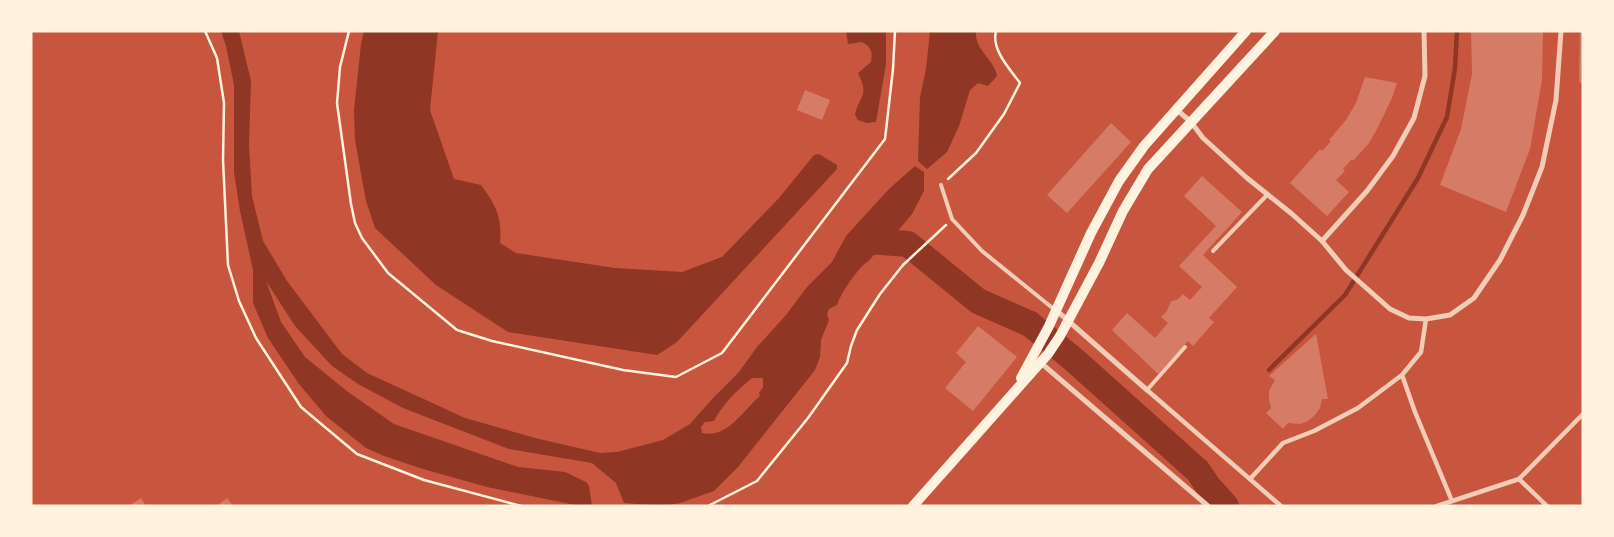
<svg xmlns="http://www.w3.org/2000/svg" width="1614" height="537" font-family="'Work Sans',sans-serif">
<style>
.water{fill:#8f3625;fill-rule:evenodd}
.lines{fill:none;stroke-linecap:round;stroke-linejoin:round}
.stream{stroke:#8f3625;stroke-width:4.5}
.river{stroke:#8f3625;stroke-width:26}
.building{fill:#d67c66}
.path{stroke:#fff3e0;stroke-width:2.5}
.service{stroke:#f1ccb7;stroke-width:4}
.pedestrian{stroke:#f1ccb7;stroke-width:4.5}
.minor{stroke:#f1ccb7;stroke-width:5}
.secondary{stroke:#fff3e0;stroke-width:10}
</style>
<rect width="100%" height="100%" fill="#c8553d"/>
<!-- water -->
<g class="water">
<path d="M221 31H239L251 81 249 144 252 196 263 241 287 281 342 354 367 373 465 418 535 438 600 453 617 452 663 440 690 424 714 397 739 372 757 347 786 315 807 287 832 262 846 236 889 189 915 166 924 172V191L912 214 881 251C865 258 843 288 837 305L829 309 827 314 829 320 821 340 820 357 815 370 738 467 714 491 680 503 664 506 624 503 616 483 592 463 509 449 403 408 358 384 332 366 295 326 266 281 281 322 305 357 348 392 394 424 518 467 565 472 586 482 589 486 592 506H580L487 487 423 469 384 456 366 448 326 416 299 384 268 338 253 303V270L240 211 234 172V85L226 46ZM752 378H763V387L759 393 760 396C744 409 728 439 702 433L701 427 705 422 714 421C723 404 736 391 752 378Z"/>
<path d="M364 31H438L430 110 454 179 481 185C497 207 502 217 500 243L516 253 615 268 682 272 722 257 779 198 814 155 819 154 837 165V169L677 342 657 355 508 332 436 285 375 228 366 201 355 140 354 110 361 44Z"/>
<path d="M846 31H886V64L876 122 867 123 858 120 855 115C859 95 870 97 858 73L871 62C873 53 871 46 862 42L848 44Z"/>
<path d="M930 31H976C974 50 995 60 997 76L988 86 978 83 970 90 959 126 947 152 927 169 918 161 920 97 926 69Z"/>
</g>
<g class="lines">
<!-- stream -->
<polyline class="stream" points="1269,370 1345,295 1418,178 1447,117 1455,68 1457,31"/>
<!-- river -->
<polyline class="river" points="859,252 869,241 908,244 978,301 1030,324 1073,359 1198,471 1208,486 1226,506"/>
</g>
<!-- building -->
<g class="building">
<polygon points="1471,31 1543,31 1542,80 1530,149 1506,212 1440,185 1461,129 1472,74"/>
<polygon points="1580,31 1583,31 1583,83 1579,82"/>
<polygon points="1365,77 1397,83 1392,98 1377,129 1369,143 1353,161 1352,159 1343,169 1345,171 1336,180 1349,192 1327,216 1290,183 1320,149 1322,151 1331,141 1329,140 1346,120 1356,103"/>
<polygon points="805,90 830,100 822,120 797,110"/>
<polygon points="1111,123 1131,142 1067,213 1047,195"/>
<polygon points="1202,176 1242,212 1203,255 1237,287 1209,318 1214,322 1193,346 1188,341 1158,374 1112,330 1127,313 1155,338 1168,323 1161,317 1167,311 1170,303 1172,301 1177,300 1183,294 1190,300 1202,287 1179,266 1216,226 1184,196"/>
<polygon points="978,326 1017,357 973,411 945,388 966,362 956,353"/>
<polygon points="1316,334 1328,399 1322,399 1320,408 1315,415 1308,421 1300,424 1288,423 1283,429 1266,413 1271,408 1269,400 1269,391 1275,380 1269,376"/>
<polygon points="141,498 146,506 129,506"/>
<polygon points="227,498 233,506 217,506"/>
</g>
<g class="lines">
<!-- path -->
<g class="path">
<polyline points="205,31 217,58 224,103 223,160 228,265 239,301 256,338 301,407 357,454 424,480 521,506"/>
<polyline points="349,31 340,67 337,103 351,204 355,223 362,238 388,273 457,330 492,341 623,370 676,377 722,353 885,139 893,69 895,31"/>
<path d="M948 179 976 153 1004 114 1020 83C1010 69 991 50 996 31"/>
<polyline points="708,506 757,481 808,418 847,363 851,346 857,330 880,294 903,265 946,225"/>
</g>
<!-- service -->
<g class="service">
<polyline points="941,185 952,219 982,251 1055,310"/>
<polyline points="1213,251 1267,195"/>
<polyline points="1147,390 1185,347"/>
</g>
<!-- pedestrian -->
<g class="pedestrian">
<polyline points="1402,375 1415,412 1452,501"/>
<polyline points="1147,390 1281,506"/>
<polyline points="1250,479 1283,443 1314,431 1358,408 1402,375 1421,352 1426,319"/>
<polyline points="1519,479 1547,506"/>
<polyline points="1437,506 1519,479 1583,414"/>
</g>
<!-- minor -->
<g class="minor">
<polyline points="1177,110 1191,122 1203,138 1247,178 1292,214 1322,241 1346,270 1390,309 1409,318 1426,319 1450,315 1474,298 1500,260 1523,215 1542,167 1556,100 1561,31"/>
<polyline points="1322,241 1367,191 1393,156 1414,118 1425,76 1424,31"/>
<polyline points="1057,311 1147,390"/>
<polyline points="1041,363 1208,506"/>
</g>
<!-- secondary -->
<g class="secondary">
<polyline points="1021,378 1049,326 1091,233 1119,181 1144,146 1246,31"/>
<polyline points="913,506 1048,354 1060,336 1099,263 1123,211 1148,169 1275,31"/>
</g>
</g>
<!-- border -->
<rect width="1614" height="537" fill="none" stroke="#fff3e0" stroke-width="65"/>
</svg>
